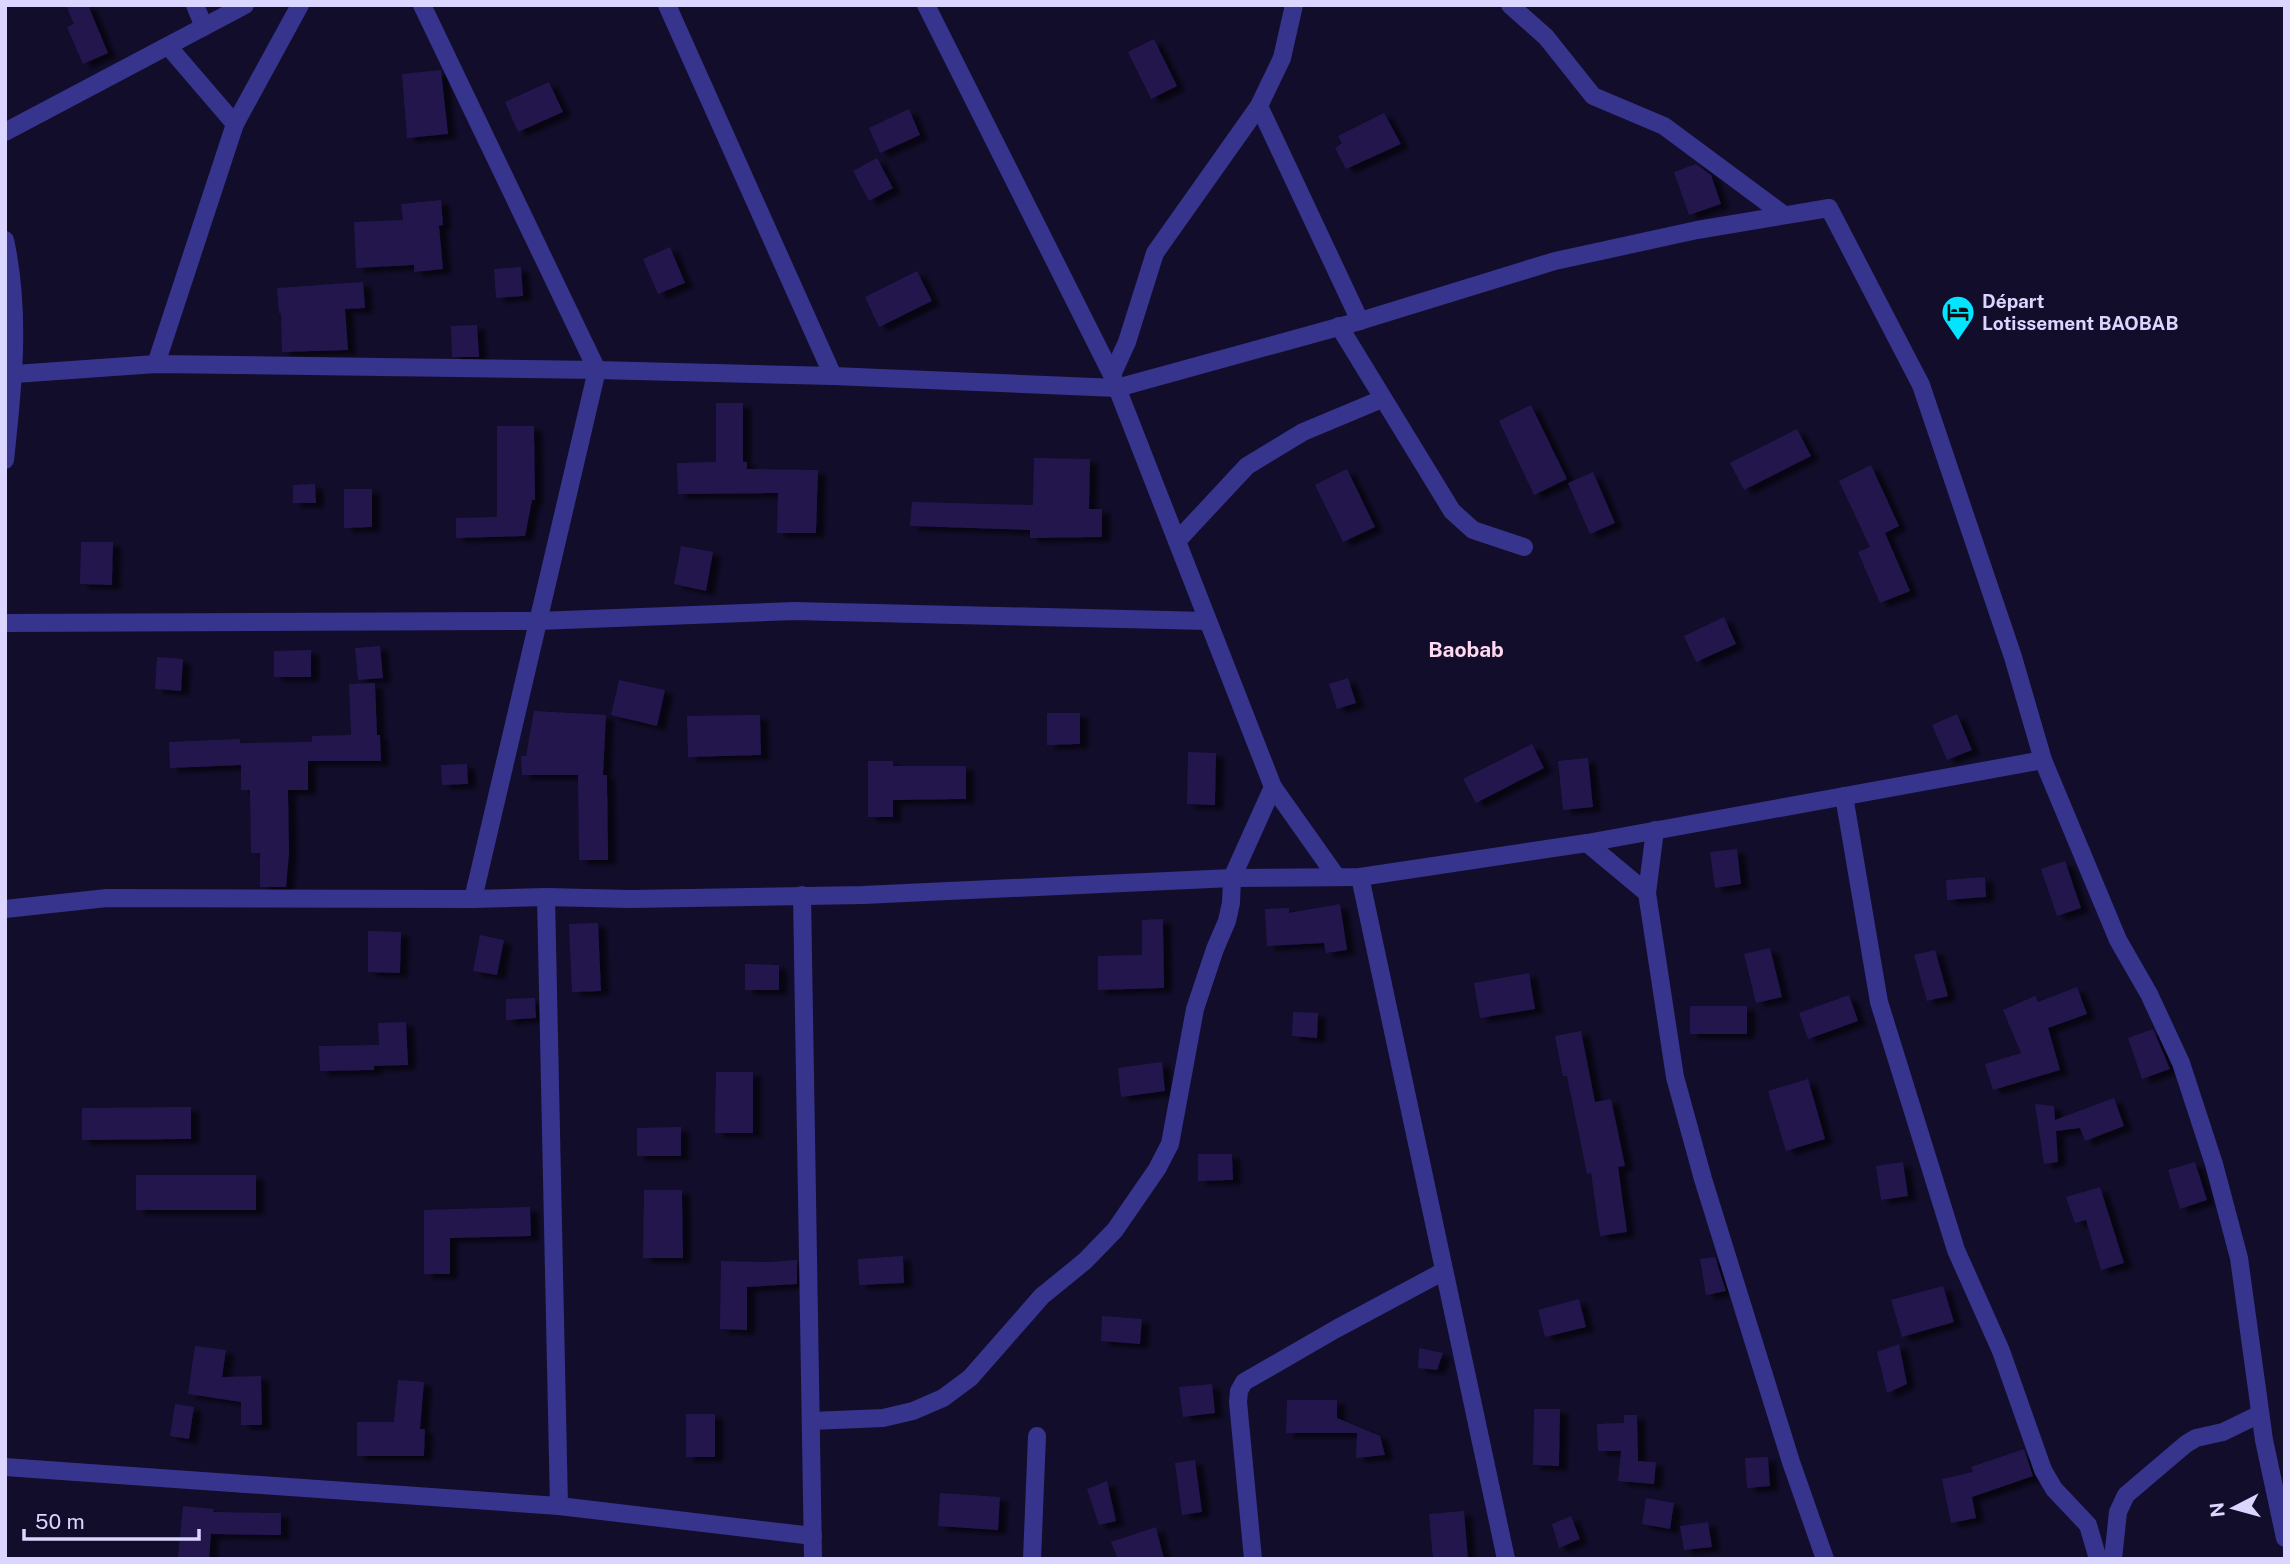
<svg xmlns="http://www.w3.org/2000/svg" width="2290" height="1564" font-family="'Public Sans',sans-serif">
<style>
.building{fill:#22174d;filter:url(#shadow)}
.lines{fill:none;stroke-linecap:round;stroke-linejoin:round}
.minor{stroke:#37348d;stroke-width:18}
.tertiary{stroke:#37348d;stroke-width:18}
.labels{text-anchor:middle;stroke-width:7;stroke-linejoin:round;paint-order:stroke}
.poi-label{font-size:19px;font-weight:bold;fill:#dbd6ff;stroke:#120d2a;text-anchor:start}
.neighbourhood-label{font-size:21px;font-weight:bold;fill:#ffd8f1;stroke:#120d2a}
</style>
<defs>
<filter id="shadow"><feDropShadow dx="8" dy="4.5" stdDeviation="2" flood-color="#0009"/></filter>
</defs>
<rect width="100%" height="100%" fill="#120d2a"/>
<!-- building -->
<g class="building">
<polygon points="66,5 88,5 108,53 83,64 67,27 74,24"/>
<polygon points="1154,39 1177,86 1151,99 1128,52"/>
<polygon points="441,70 448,134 407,138 402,74"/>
<polygon points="549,82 563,112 518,132 505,102"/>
<polygon points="909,109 920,135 880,153 869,128"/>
<polygon points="1384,113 1401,144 1346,169 1335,148 1342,143 1338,136"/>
<polygon points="877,158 893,188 869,201 853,171"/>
<polygon points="1696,164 1711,175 1721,204 1689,215 1674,172"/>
<polygon points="441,200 443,225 439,226 443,269 414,272 414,265 356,268 354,222 403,220 401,204"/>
<polygon points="670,247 685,283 658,294 643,259"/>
<polygon points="521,267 523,296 496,298 494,269"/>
<polygon points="917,271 932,301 879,327 865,297"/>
<polygon points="363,282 365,308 345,309 348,350 282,352 281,313 279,313 277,288"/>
<polygon points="477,325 479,357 452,357 451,326"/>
<polygon points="716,403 743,403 743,462 747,462 747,469 818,470 816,533 777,533 778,493 678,494 677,463 716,462"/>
<polygon points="1531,405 1567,479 1534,495 1499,421"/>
<polygon points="497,426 534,426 535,500 532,500 525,536 456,538 456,518 497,517"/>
<polygon points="1797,429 1811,456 1744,490 1730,463"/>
<polygon points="1034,458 1090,459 1089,509 1102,509 1102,537 1030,538 1030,530 910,526 912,502 1033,505"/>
<polygon points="1871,465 1899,526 1885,533 1910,591 1880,603 1858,552 1870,547 1839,481"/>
<polygon points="1347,469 1375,527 1343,542 1315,485"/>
<polygon points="1593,472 1615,523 1590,534 1568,483"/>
<polygon points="315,484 316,503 293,503 293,485"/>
<polygon points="344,489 372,489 372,527 344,528"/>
<polygon points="81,542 113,542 112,585 80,584"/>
<polygon points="681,546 713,552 706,591 674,584"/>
<polygon points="1724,617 1736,644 1696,662 1684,636"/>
<polygon points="380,646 383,678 358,680 355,648"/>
<polygon points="311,650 311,677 274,677 274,651"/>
<polygon points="157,657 183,659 181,691 155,689"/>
<polygon points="1348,678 1356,703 1337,709 1329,684"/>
<polygon points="619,680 665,690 657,726 611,715"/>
<polygon points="375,683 377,735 380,735 381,761 308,761 308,790 288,790 289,853 286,887 260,887 260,853 251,853 250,790 241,790 241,765 170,768 169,742 240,739 240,743 312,742 312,736 351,735 349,684"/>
<polygon points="534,711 606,715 603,775 607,775 608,860 579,860 578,775 522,775 521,756 526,756"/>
<polygon points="1047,713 1080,713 1080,744 1047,745"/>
<polygon points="1957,714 1972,750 1947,760 1932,725"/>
<polygon points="760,715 761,755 688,757 687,716"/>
<polygon points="1532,744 1544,768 1476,803 1463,779"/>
<polygon points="1188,752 1216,753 1215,805 1187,804"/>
<polygon points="1588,758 1593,807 1563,810 1558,761"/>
<polygon points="868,761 893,761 893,766 966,766 966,799 893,800 893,817 868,817"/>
<polygon points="467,764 468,784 442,785 441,765"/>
<polygon points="1737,849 1741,884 1715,888 1710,852"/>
<polygon points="2065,861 2081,908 2057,916 2041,869"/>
<polygon points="1985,877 1986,897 1947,900 1946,880"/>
<polygon points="1340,904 1347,950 1326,953 1324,943 1267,946 1265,909 1289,908 1289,913"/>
<polygon points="1163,919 1164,988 1098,990 1098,956 1142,955 1142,920"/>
<polygon points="598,923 601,991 572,992 569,924"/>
<polygon points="368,931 401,932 400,973 368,972"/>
<polygon points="480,935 504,940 497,975 473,971"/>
<polygon points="1770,948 1782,997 1756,1003 1744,954"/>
<polygon points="1935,950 1948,996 1927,1001 1914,955"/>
<polygon points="745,964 779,965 779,990 745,990"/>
<polygon points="1529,973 1535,1009 1480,1018 1474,983"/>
<polygon points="2077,987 2087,1014 2048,1028 2060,1070 1993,1090 1985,1064 2021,1053 2003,1010 2035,996 2038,1002"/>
<polygon points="1849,995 1858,1021 1808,1039 1799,1013"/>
<polygon points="535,998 536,1018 506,1020 506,999"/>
<rect x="1690" y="1006" width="57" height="28"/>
<polygon points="1293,1012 1318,1013 1317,1038 1292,1036"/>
<polygon points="406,1022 408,1065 374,1066 374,1070 320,1071 319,1046 379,1045 378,1023"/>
<polygon points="2153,1029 2170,1069 2142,1079 2128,1038"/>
<polygon points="1581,1031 1595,1102 1611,1099 1625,1166 1618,1167 1627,1232 1600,1236 1591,1173 1587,1174 1567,1076 1563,1076 1555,1036"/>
<polygon points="1162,1062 1165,1091 1121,1097 1118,1068"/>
<polygon points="716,1072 753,1072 753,1133 715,1133"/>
<polygon points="1808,1079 1825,1139 1786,1151 1768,1091"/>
<polygon points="2114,1098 2124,1126 2085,1141 2080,1128 2056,1131 2058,1162 2044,1164 2035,1104 2054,1106 2055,1120"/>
<polygon points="191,1107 191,1139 82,1140 82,1108"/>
<polygon points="681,1127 681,1156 637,1156 637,1128"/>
<polygon points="1198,1154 1232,1154 1233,1180 1198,1181"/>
<polygon points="1903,1162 1908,1196 1881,1200 1876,1166"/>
<polygon points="2195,1162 2207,1200 2180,1209 2168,1170"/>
<rect x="136" y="1175" width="120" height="35"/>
<polygon points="2100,1187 2124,1263 2101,1270 2086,1220 2075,1223 2066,1197"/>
<polygon points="644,1190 682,1190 683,1258 643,1258"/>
<polygon points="530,1207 531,1236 450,1238 450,1274 424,1274 424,1210"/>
<polygon points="903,1256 904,1283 859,1285 858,1259"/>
<polygon points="1715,1257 1726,1291 1706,1295 1700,1259"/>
<polygon points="797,1260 797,1284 747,1287 747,1330 720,1329 721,1261 770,1262"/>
<polygon points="1943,1286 1954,1322 1902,1337 1891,1300"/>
<polygon points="1579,1299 1586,1327 1545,1337 1538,1310"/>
<polygon points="1102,1316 1142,1319 1140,1344 1101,1341"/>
<polygon points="1899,1344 1907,1384 1887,1393 1877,1352"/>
<polygon points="195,1346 226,1350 222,1377 261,1376 262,1425 241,1425 241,1402 188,1394"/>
<polygon points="1419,1348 1443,1353 1437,1370 1418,1368"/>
<polygon points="398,1380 424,1382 420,1429 425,1429 424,1456 357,1456 357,1422 394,1422"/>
<polygon points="1212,1384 1215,1413 1183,1417 1179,1387"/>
<polygon points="1287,1400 1337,1400 1337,1418 1380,1436 1385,1455 1356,1458 1357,1433 1286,1433"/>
<polygon points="175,1404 194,1407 189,1439 170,1436"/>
<polygon points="1534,1409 1560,1409 1559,1466 1533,1465"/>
<rect x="686" y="1414" width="29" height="43"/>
<polygon points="1624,1415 1637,1415 1638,1461 1656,1462 1654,1484 1618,1481 1621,1451 1598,1451 1597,1424 1624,1423"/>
<polygon points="2024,1449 2033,1476 1972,1497 1976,1518 1951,1523 1942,1479 1973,1472 1971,1467"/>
<polygon points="1768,1457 1770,1486 1747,1488 1745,1458"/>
<polygon points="1195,1460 1202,1512 1182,1515 1175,1463"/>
<polygon points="1107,1481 1116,1521 1099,1525 1087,1489"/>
<polygon points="940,1493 1000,1497 998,1530 938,1526"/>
<polygon points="1646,1498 1674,1503 1670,1529 1642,1524"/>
<polygon points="183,1506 214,1509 213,1512 281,1513 281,1535 211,1534 209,1559 178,1558"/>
<polygon points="1464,1511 1468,1559 1433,1559 1429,1514"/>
<polygon points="1571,1516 1580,1539 1559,1548 1552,1524"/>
<polygon points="1708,1522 1712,1547 1684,1550 1680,1526"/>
<polygon points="1156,1527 1164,1559 1118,1559 1111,1542"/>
</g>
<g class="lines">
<!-- minor -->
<g class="minor">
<polyline points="195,5 204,27"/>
<polyline points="422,5 597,370 473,899"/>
<polyline points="667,5 833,376"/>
<polyline points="926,5 1112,375 1273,787 1336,876"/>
<polyline points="1510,5 1546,37 1593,96 1664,126 1784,215"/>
<polyline points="168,46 235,124"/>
<polyline points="1259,106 1360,321"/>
<polyline points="5,132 245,5"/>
<polyline points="1339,326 1452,511 1473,530 1524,547"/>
<polyline points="156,364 235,124 300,5"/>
<polyline points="15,374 156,364 597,370 833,376 1117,388 1360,321 1555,261 1697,230 1829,208 1921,385 2013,657 2043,760 2118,940 2149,994 2181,1063 2214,1164 2239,1258 2264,1440 2285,1538"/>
<polyline points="1112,375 1127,342 1155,253 1259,106 1282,58 1294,5"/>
<polyline points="1177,541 1247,466 1303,432 1382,399"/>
<polyline points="5,623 538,621 794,611 1207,621"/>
<polyline points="1844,796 1879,1002 1956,1250 2001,1351 2043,1470 2054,1489 2088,1525 2098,1559"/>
<polyline points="1655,830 1647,893 1675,1077 1703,1179 1791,1462 1825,1559"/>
<polyline points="1587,843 1647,893"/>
<polyline points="1360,877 1506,1559"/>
<polyline points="802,895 813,1559"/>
<polyline points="546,897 559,1506"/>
<polyline points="5,909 107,898 473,899 546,897 630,899 863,895 1232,878 1360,877 1587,843 2043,760"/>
<polyline points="811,1421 883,1418 913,1411 943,1398 970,1378 1042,1296 1085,1261 1115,1230 1157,1169 1170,1144 1195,1009 1215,949 1227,921 1231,903 1232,878 1273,787"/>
<polyline points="5,1467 559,1506 813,1536"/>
<polyline points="1032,1559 1037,1436"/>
<polyline points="1253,1559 1238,1402 1239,1391 1244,1382 1336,1329 1444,1271"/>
<polyline points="2113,1559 2118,1512 2126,1495 2186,1444 2196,1438 2223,1432 2260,1414"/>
</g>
<!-- tertiary -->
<path class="tertiary" d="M5 240C21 313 13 387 5 460"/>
</g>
<!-- icons -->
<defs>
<symbol id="hotel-pin" viewBox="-11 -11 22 30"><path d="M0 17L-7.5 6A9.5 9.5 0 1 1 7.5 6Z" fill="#02e4ff" stroke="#120d2a"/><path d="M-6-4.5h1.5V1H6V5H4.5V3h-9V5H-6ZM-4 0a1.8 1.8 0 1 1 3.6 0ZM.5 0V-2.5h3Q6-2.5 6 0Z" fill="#111"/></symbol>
</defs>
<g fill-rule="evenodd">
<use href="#hotel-pin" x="1939" y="293" width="38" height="52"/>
</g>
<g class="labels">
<!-- poi labels -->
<g class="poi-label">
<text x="1982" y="308">Départ<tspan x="1982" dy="22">Lotissement BAOBAB</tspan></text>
</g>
<!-- neighbourhood labels -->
<g class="neighbourhood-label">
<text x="1466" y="657">Baobab</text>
</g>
</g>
<!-- border -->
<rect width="2290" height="1564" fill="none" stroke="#dbd6ff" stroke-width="14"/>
<!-- north arrow -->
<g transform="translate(2234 1508) rotate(264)" stroke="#120d2a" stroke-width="5" paint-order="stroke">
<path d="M0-5L12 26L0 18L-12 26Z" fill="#dbd6ff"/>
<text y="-10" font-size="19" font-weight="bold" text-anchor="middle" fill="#dbd6ff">N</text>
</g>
<!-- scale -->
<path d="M24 1529v10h175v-10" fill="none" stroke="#dbd6ff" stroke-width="3.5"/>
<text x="35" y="1529" font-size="21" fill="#dbd6ff" stroke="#120d2a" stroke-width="5" paint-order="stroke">50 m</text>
</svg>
